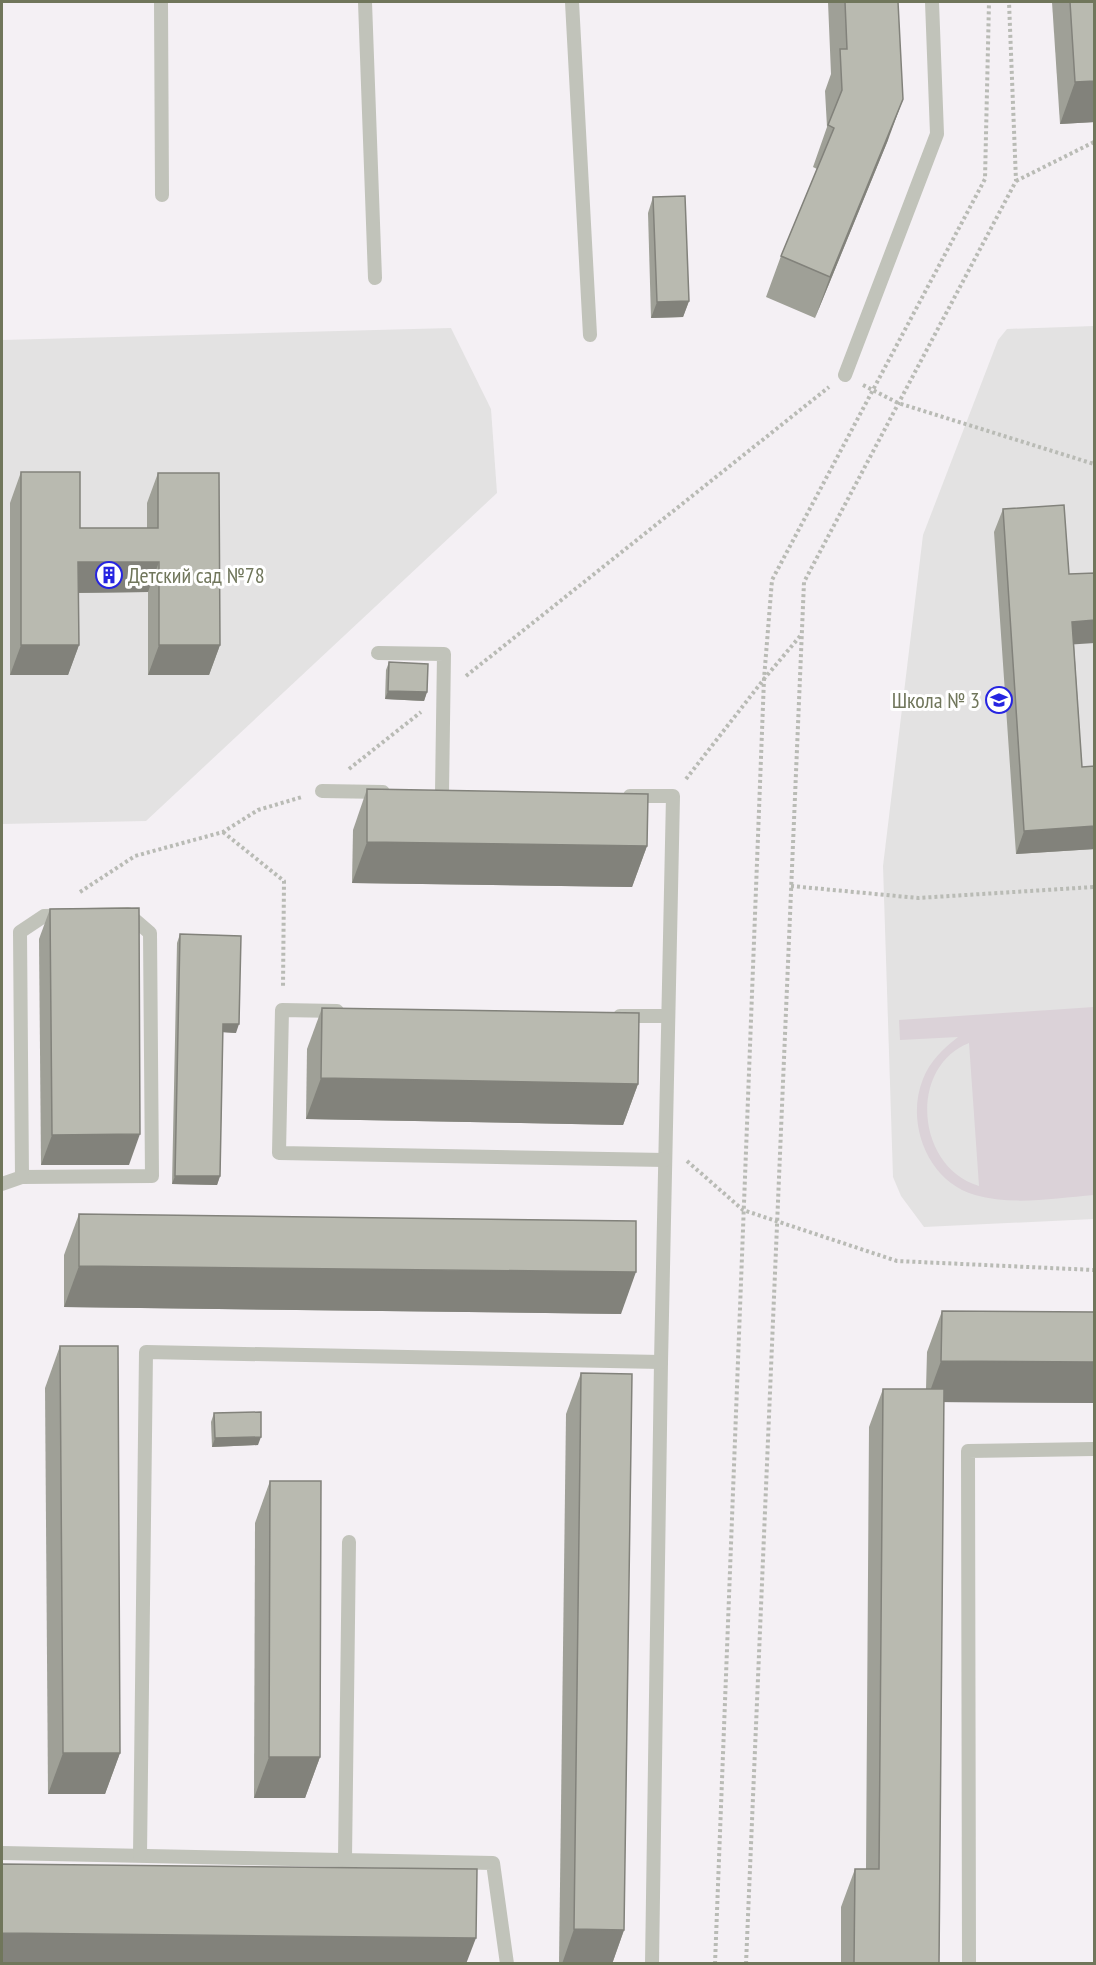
<svg xmlns="http://www.w3.org/2000/svg" width="1096" height="1965" font-family="'PT Sans Narrow',sans-serif">
<style>
.built{fill:#e3e2e2}
.green{fill:#dbd2d8;fill-rule:evenodd}
.lines{fill:none;stroke-linecap:round;stroke-linejoin:round}
.path{stroke:#b9bbb5;stroke-width:4;stroke-dasharray:3 3;stroke-linecap:butt}
.lane{stroke:#c1c3ba;stroke-width:14}
.wall{fill:#9fa097}
.shaded-wall{fill:#82827b}
.building{fill:#b9bab0;stroke:#82827b;stroke-width:1.5}
.labels{text-anchor:middle;stroke-width:6;stroke-linejoin:round;paint-order:stroke}
.poi-label{font-size:22px;fill:#70765b;stroke:#fff;text-anchor:start}
</style>
<rect width="100%" height="100%" fill="#f4f0f4"/>
<!-- built -->
<g class="built">
<polygon points="1094,326 1094,1219 924,1227 901,1196 893,1177 883,866 923,535 998,340 1007,329"/>
<polygon points="451,328 491,409 497,493 146,821 2,824 2,340"/>
</g>
<!-- green -->
<path class="green" d="M1094 1007V1195C1056 1198 1013 1206 975 1195 928 1182 905 1123 923 1079 930 1061 943 1049 958 1037L900 1040 899 1020ZM969 1043 979 1186C917 1168 907 1068 969 1043Z"/>
<g class="lines">
<!-- path -->
<g class="path">
<polyline points="1016,181 1094,142"/>
<polyline points="863,385 898,403 1094,464"/>
<polyline points="466,676 829,387"/>
<polyline points="349,769 421,712"/>
<polyline points="686,779 764,679 801,635"/>
<polyline points="223,832 284,881 283,988"/>
<polyline points="791,886 918,898 1094,887"/>
<polyline points="80,892 135,856 223,832 258,810 302,797"/>
<polyline points="687,1161 743,1210 897,1261 1094,1270"/>
<polyline points="715,1964 764,679 772,580 985,179 989,2"/>
<polyline points="746,1964 804,582 1016,181 1009,2"/>
</g>
<!-- lane -->
<g class="lane">
<polyline points="161,2 162,195"/>
<polyline points="365,2 375,278"/>
<polyline points="572,2 590,335"/>
<polyline points="845,375 937,134 932,2"/>
<polyline points="378,653 444,654 442,792"/>
<polyline points="322,791 383,792"/>
<polyline points="630,796 673,796 661,1362 652,1964"/>
<polygon points="128,914 150,933 152,1176 22,1177 20,932 44,916"/>
<polyline points="337,1011 282,1010 279,1153 665,1160"/>
<polyline points="620,1016 668,1016"/>
<polyline points="2,1184 22,1177"/>
<polyline points="2,1853 493,1863 507,1964"/>
<polyline points="140,1855 146,1352 661,1362"/>
<polyline points="345,1859 349,1542"/>
<polyline points="969,1964 968,1451 1094,1449"/>
</g>
</g>
<!-- wall -->
<g class="wall">
<polygon points="828,2 898,2 888,140 815,318 766,297 781,256 817,169 813,167 827,127 825,91 831,74"/>
<polygon points="1052,2 1095,2 1095,122 1060,124"/>
<polygon points="653,197 689,301 683,317 651,318 648,213"/>
<polygon points="21,472 80,528 147,528 147,503 158,473 220,645 209,675 148,675 148,592 78,593 79,645 68,675 10,675 10,503"/>
<polygon points="1003,509 1074,645 1082,767 1095,766 1095,849 1016,854 994,532"/>
<polygon points="389,662 427,692 424,701 385,699 386,670"/>
<polygon points="367,789 647,846 632,887 352,883 353,830"/>
<polygon points="50,909 129,1165 41,1165 39,939"/>
<polygon points="180,934 236,1033 223,1032 220,1176 217,1185 172,1184 177,943"/>
<polygon points="322,1008 638,1084 623,1125 306,1119 307,1049"/>
<polygon points="79,1214 621,1314 64,1307 64,1255"/>
<polygon points="942,1311 1095,1403 944,1402 939,1964 841,1964 841,1907 855,1869 866,1869 869,1427 883,1389 926,1389 927,1352"/>
<polygon points="60,1346 120,1753 105,1794 48,1794 45,1388"/>
<polygon points="581,1373 624,1930 612,1964 559,1964 566,1414"/>
<polygon points="214,1413 258,1445 212,1447 211,1422"/>
<polygon points="270,1481 320,1757 305,1798 254,1798 255,1523"/>
</g>
<!-- shaded-wall -->
<g class="shaded-wall">
<polygon points="1095,81 1095,122 1060,124 1075,82"/>
<polygon points="903,99 888,140 815,318 830,277"/>
<polygon points="689,301 683,317 651,318 657,302"/>
<polygon points="78,562 159,562 148,592 67,593"/>
<polygon points="1095,620 1095,643 1064,645 1072,622"/>
<polygon points="21,645 79,645 68,675 10,675"/>
<polygon points="159,645 220,645 209,675 148,675"/>
<polygon points="388,691 427,692 424,701 385,699"/>
<polygon points="1095,826 1095,849 1016,854 1024,831"/>
<polygon points="367,842 647,846 632,887 352,883"/>
<polygon points="223,1024 239,1024 236,1033 220,1032"/>
<polygon points="321,1078 638,1084 623,1125 306,1119"/>
<polygon points="140,1134 129,1165 41,1165 52,1135"/>
<polygon points="175,1176 220,1176 217,1185 172,1184"/>
<polygon points="79,1266 636,1272 621,1314 64,1307"/>
<polygon points="941,1361 1095,1362 1095,1403 926,1402"/>
<polygon points="261,1437 258,1445 212,1447 215,1438"/>
<polygon points="63,1753 120,1753 105,1794 48,1794"/>
<polygon points="269,1757 320,1757 305,1798 254,1798"/>
<polygon points="574,1929 624,1930 612,1964 562,1964"/>
<polygon points="2,1933 476,1938 466,1964 2,1964"/>
</g>
<!-- building -->
<g class="building">
<polygon points="845,2 898,2 903,99 830,277 781,256 834,128 828,125 842,90 840,49 847,49"/>
<polygon points="1070,2 1095,2 1095,81 1075,82"/>
<polygon points="685,196 689,301 657,302 653,197"/>
<polygon points="21,472 80,472 80,528 158,528 158,473 219,473 220,645 159,645 159,562 78,562 79,645 21,645"/>
<polygon points="1064,505 1069,574 1095,573 1095,620 1072,622 1082,767 1095,766 1095,826 1024,831 1003,509"/>
<polygon points="389,662 428,664 427,692 388,691"/>
<polygon points="367,789 648,794 647,846 367,842"/>
<polygon points="139,908 140,1134 52,1135 50,909"/>
<polygon points="180,934 241,936 239,1024 223,1024 220,1176 175,1176"/>
<polygon points="322,1008 639,1013 638,1084 321,1078"/>
<polygon points="79,1214 636,1221 636,1272 79,1266"/>
<polygon points="942,1311 1095,1312 1095,1362 941,1361"/>
<polygon points="60,1346 118,1346 120,1753 63,1753"/>
<polygon points="581,1373 632,1374 624,1930 574,1929"/>
<polygon points="883,1389 944,1389 939,1964 854,1964 855,1869 879,1869"/>
<polygon points="261,1412 261,1437 215,1438 214,1413"/>
<polygon points="270,1481 321,1481 320,1757 269,1757"/>
<polygon points="2,1864 477,1869 476,1938 2,1933"/>
</g>
<!-- icons -->
<defs>
<symbol id="building-ring" viewBox="-11 -11 22 22"><circle r="9.5" fill="#fff" stroke="#2624e1" stroke-width="1.5"/><path d="M-4-6H4V6H1V3H-1V6H-4ZM-2.5-4.3h1.7v1.8h-1.7ZM.8-4.3h1.7v1.8H.8ZM-2.5-1h1.7V.8h-1.7ZM.8-1h1.7V.8H.8Z" fill="#2624e1"/></symbol>
<symbol id="school-ring" viewBox="-11 -11 22 22"><circle r="9.5" fill="#fff" stroke="#2624e1" stroke-width="1.5"/><path d="M0-5L7-2L0 1L-7-2ZM-4 1L0 2.5L4 1V4Q0 6-4 4Z" fill="#2624e1"/></symbol>
</defs>
<g fill-rule="evenodd">
<use href="#building-ring" x="94" y="560" width="30" height="30"/>
<use href="#school-ring" x="984" y="685" width="30" height="30"/>
</g>
<g class="labels">
<!-- poi labels -->
<g class="poi-label">
<text x="128" y="583">Детский сад №78</text>
<text x="980" y="708" text-anchor="end">Школа № 3</text>
</g>
</g>
<!-- border -->
<rect width="1096" height="1965" fill="none" stroke="#70765b" stroke-width="6"/>
</svg>
